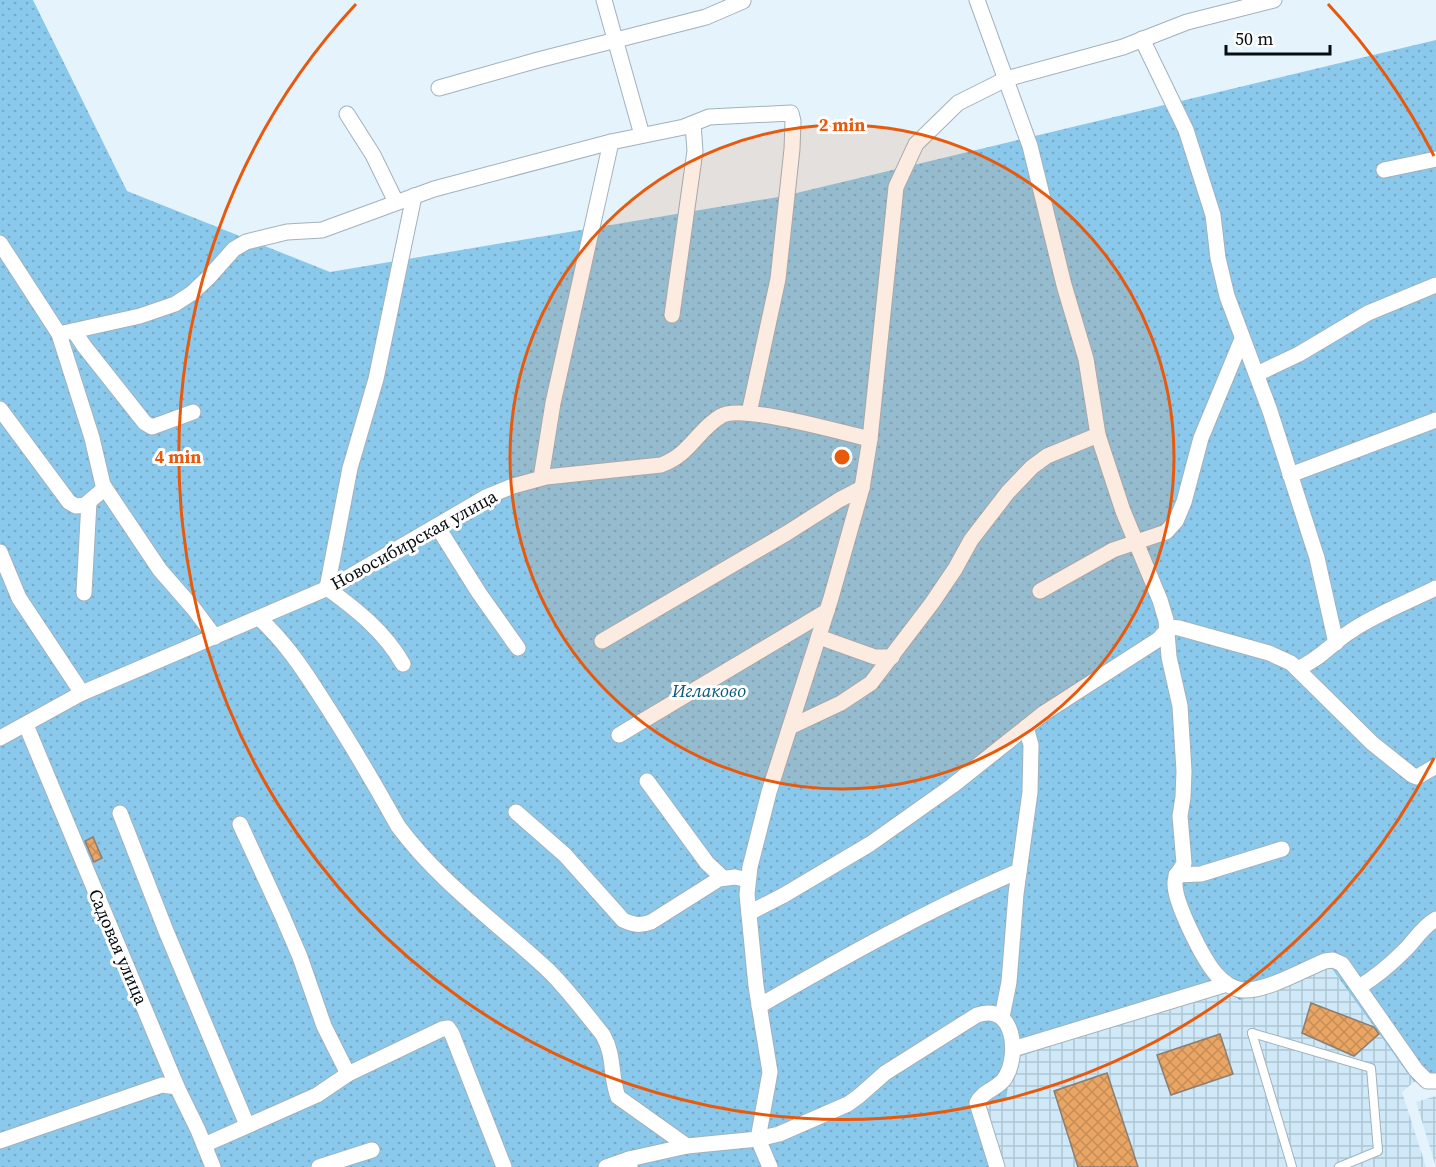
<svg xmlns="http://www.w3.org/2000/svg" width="1436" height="1167" font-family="'Source Serif 4',serif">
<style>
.industrial{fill:url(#industrial-grid)}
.garden{fill:url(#garden-dots)}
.building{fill:url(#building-cross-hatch);stroke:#8b7d71;stroke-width:1.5}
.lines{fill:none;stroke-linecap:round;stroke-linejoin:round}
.service-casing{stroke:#a1b2bd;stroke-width:10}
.minor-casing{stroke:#a1b2bd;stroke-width:17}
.service{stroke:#fff;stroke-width:8}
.minor{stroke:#fff;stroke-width:15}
.ring{fill:none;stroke:#e8590c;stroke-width:3}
.labels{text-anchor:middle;stroke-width:6;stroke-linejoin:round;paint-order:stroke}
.street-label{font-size:18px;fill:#070d10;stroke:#fff}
.park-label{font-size:18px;font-style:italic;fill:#065778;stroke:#fff}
.centre{fill:#e8590c;stroke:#fff;stroke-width:3}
.ring-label{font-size:18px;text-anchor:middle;font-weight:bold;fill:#e8590c;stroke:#fff;stroke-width:6;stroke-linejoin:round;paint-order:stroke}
</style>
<defs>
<pattern id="industrial-grid" width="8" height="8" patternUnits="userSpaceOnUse" patternTransform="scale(1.5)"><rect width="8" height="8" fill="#cfe9f8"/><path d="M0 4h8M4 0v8" fill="none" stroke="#b0c7d4"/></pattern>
<pattern id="garden-dots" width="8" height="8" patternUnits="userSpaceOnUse" patternTransform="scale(1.5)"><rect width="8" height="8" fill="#8ac9eb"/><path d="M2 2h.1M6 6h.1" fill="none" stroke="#76abc8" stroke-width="1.8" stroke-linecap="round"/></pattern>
<pattern id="building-cross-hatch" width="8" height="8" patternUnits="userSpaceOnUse" patternTransform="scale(1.5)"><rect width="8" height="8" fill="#e9a564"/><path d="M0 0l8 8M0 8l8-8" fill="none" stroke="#c68d56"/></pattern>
</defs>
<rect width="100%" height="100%" fill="#e4f3fc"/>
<!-- industrial -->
<g class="industrial">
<polygon points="1330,966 1414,1082 1402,1092 1426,1167 1000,1167 980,1103 1012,1059 1221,989"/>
<polygon points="1436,1096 1436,1167 1416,1102"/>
</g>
<!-- garden -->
<polygon class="garden" points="0,0 33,0 127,191 330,272 784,196 1436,40 1436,1076 1414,1082 1330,966 1240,1000 1221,989 1012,1059 1006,1100 980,1103 1000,1167 0,1167"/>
<!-- building -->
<g class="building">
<polygon points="93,837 102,858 94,862 85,841"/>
<polygon points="1311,1003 1374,1027 1379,1034 1354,1056 1302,1033"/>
<polygon points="1220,1034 1233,1074 1171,1095 1157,1055"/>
<polygon points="1107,1073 1138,1167 1078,1167 1054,1091"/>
</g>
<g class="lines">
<defs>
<g id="service">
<polyline points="1252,1033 1371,1068 1378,1151 1339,1167"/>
<polyline points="1252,1033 1292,1167"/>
</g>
<g id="minor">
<polyline points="604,0 642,135"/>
<path d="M977 0 1030 146 1064 285 1086 359 1098 435 1123 511 1160 600 1166 620 1169 657 1180 706 1184 771 1183 797 1180 816 1184 863C1181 871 1175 873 1175 883 1174 902 1203 959 1216 974 1223 982 1233 989 1243 990 1265 992 1305 969 1325 961L1333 960 1342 964 1416 1070 1427 1081H1436"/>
<polyline points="1142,39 1186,130 1213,215 1218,258 1227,296 1270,411 1317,558 1336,643"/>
<polyline points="439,88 538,60 706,17 743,1"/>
<polyline points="347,114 373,155 396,202"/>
<polyline points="1384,170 1436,159"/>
<polyline points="0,243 59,334 92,438 103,485 160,570 194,609 215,637"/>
<polyline points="672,315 695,151 693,124"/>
<polyline points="74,331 84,346 145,423 152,427 193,412"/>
<polyline points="59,334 140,316 175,304 192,293 209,277 234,249 246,242 287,232 322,230 434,189 611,142 684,127 709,117 791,113 793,121 792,149 778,279 749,413"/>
<polyline points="1257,374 1299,354 1368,313 1436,285"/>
<polyline points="0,409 69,502 76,506 85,505 105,488"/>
<polyline points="1290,475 1436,420"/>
<polyline points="541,478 553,403 611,142"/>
<polyline points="437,526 479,593 518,648"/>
<polyline points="0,552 19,598 82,693"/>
<polyline points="1040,591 1113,550 1166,532 1176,521 1184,502 1201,438 1242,339"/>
<polyline points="84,593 89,502"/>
<path d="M259 618C284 641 301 666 319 694 347 737 373 781 398 826 440 883 499 924 550 972 569 991 586 1014 603 1035 615 1056 610 1076 618 1097L687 1146"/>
<polyline points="819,637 875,657 892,657"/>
<polyline points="602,641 787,533 839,500 862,488"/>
<path d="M403 664C385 632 357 610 327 588L350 468 376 379 414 196"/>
<path d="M1297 669C1319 660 1332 643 1351 631 1378 613 1408 602 1436 588"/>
<polyline points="26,725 177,1087 198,1130 213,1167"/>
<polyline points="790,727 841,703 871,683 932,603 955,569 971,540 1008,492 1032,467 1047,456 1098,435"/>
<polyline points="619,735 827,611"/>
<path d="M0 738 82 693 335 585 486 497 513 486 546 477 661 465C691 454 697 430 721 416 741 403 843 433 870 439"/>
<polyline points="647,781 707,863 723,878"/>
<path d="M516 812 565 855 623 920C634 925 640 926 651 922L719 879 735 877 748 880"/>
<polyline points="120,813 166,931 247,1125"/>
<polyline points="240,824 282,915 300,957 324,1026 348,1074"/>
<polyline points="1176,875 1201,874 1282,849"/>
<path d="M749 913 784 895 870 844 952 786 1044 713 1159 639C1166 631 1168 626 1179 628L1269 653 1291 663 1372 743 1412 775 1417 777 1436 766"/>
<path d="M1359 987C1376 977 1391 964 1405 950 1415 940 1423 926 1436 919"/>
<path d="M759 1006C844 957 929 909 1019 871"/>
<polyline points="1002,1017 1009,982 1016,894 1030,792 1031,745 1026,727"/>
<polyline points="1013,1049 1227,984"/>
<polyline points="0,1141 162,1085 177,1087"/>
<polyline points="204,1145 317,1095 348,1074 442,1029 448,1028 452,1034 504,1167"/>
<polyline points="319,1167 372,1150"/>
<polyline points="606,1167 629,1159"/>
<polyline points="630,1167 629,1159 687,1146 758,1139 770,1072 756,986 747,894 750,867 769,792 831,598 862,488 870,439 896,187 916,144 958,103 1006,79 1123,47 1187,22 1274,0"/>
<path d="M770 1167 758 1139 779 1134 848 1104 859 1096 885 1073 977 1015C1014 1002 1020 1054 1005 1078 998 1089 982 1091 977 1103L997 1167"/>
</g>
</defs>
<!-- service casing -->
<use href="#service" class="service-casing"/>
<!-- minor casing -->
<use href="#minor" class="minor-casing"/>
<!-- service -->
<use href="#service" class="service"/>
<!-- minor -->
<use href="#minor" class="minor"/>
</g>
<!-- distance rings -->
<circle cx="842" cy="457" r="332" fill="#e8590c" fill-opacity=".12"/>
<g class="ring">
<circle cx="842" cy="457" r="332"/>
<path d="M1434 758A664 664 0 1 1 356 4M1328 4A664 664 0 0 1 1434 156"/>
</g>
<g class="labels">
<!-- street labels -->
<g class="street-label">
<text transform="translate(414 540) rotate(-29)" y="6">Новосибирская улица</text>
<text transform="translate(118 947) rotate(67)" y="6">Садовая улица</text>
</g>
<!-- park labels -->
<g class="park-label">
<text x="709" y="697">Иглаково</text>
</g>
</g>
<circle cx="842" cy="457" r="9" class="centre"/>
<g class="ring-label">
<text x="842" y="131">2 min</text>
<text x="178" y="463">4 min</text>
</g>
<!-- scale -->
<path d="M1226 45v9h104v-9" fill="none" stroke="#070d10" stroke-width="3"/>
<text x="1235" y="45" font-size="18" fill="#070d10" stroke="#ffffff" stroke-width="4.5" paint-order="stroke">50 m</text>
</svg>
